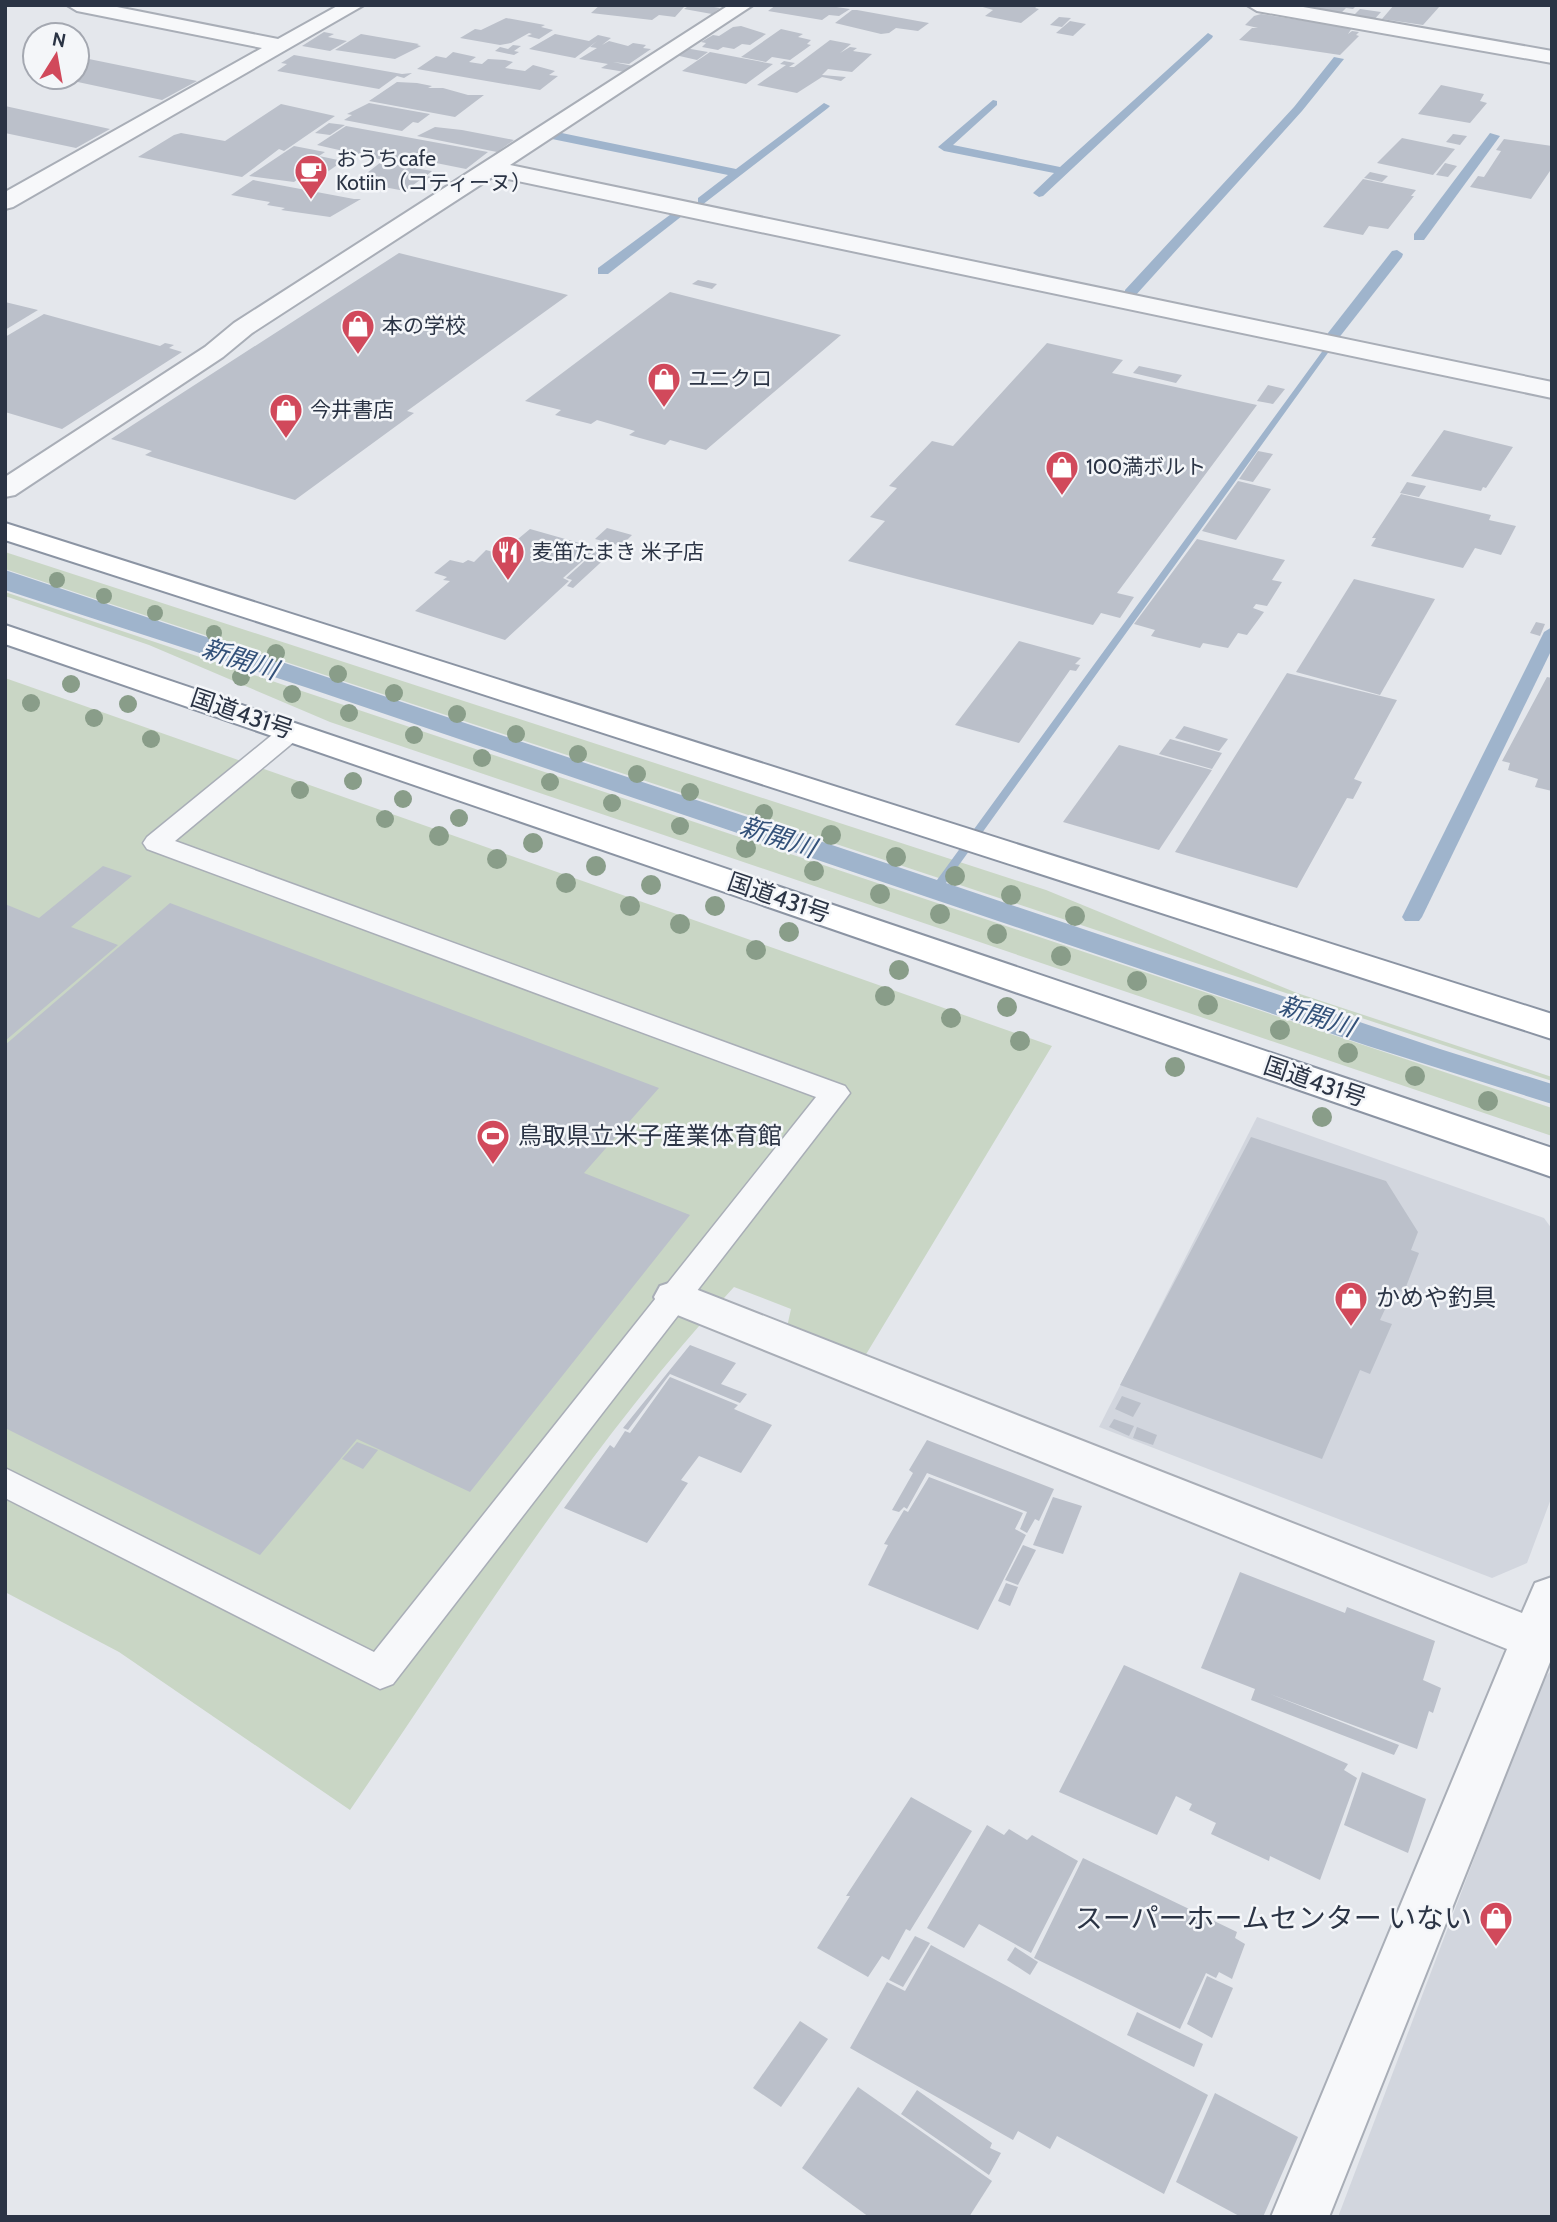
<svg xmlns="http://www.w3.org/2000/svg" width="1557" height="2222" font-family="Cabin,'Noto Sans JP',sans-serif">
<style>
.built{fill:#d2d6de}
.green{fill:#c9d6c5}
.water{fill:#9fb4cc}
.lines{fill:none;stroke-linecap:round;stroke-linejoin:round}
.stream{fill:#9fb4cc;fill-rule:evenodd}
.building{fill:#bbc0ca}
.lane-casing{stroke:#a9aeb7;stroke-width:3}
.street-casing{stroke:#a9aeb7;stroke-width:4}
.highway-casing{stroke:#8b94a3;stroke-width:4}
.lane{fill:#f7f8fa;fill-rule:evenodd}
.street{fill:#f7f8fa;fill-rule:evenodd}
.highway{fill:#fff;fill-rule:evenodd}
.tree{fill:#899d89}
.labels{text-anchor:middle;stroke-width:5;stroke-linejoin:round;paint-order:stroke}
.far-poi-label{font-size:21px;fill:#2b3445;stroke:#f4f6f9;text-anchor:start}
.street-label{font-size:24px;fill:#2b3445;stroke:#f4f6f9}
.poi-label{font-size:24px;fill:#2b3445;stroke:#f4f6f9;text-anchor:start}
.water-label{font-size:26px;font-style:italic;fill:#34527a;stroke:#f4f6f9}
.near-poi-label{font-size:28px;fill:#2b3445;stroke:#f4f6f9;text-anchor:end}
</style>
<rect width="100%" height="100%" fill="#e4e7ec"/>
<!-- built -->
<g class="built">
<polygon points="1257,1117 1544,1218 1552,1229 1552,1496 1527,1563 1492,1578 1099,1427"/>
<polygon points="1552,1670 1552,2217 1338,2217 1542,1680"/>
</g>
<!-- green -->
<g class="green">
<polygon points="5,552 1046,890 1297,993 1552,1077 1552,1081 5,569"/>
<polygon points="5,592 1552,1108 1552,1136 330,722 149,645 5,596"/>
<path d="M5 678 1052 1046 865 1356 787 1327 791 1309 734 1287C587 1446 472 1632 350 1810L119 1652 5 1592Z"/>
</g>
<!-- water -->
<polygon class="water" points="1324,349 1330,350 946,883 1440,1049 1552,1084 1552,1104 1368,1046 308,688 5,590 5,570 937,880"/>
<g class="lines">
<!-- stream -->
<g class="stream">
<polygon points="1208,33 1213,36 1212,38 1043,196 1039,197 1033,193 1054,173 944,151 938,147 993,100 997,101 997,105 953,145 1060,167"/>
<polygon points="1334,57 1344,59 1302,111 1135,296 1125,296 1125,290 1294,107"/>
<polygon points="824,103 830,106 828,108 702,205 698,204 698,198 728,175 552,139 546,135 552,131 736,169"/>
<polygon points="1490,133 1500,136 1424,240 1414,240 1414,234"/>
<polygon points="678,209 684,213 682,216 608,274 598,274 598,268"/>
<polygon points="1397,250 1403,254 1402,257 1338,339 1328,339 1328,333 1392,251"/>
<polygon points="1552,627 1552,649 1422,917 1419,921 1405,921 1402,917 1544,632"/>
</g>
</g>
<!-- building -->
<g class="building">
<polygon points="600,5 678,5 684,7 675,17 659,15 652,20 591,13"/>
<polygon points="690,5 702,5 720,8 712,14 684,9"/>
<polygon points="776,5 823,5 850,9 839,16 829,15 822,20 768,11"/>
<polygon points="976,5 1039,5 1035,8 1039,9 1021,23 985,16 993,10"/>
<polygon points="1303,5 1357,5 1353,9 1346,8 1341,13"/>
<polygon points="1394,5 1433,5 1440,6 1423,25 1382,19"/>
<polygon points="1360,9 1381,12 1372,22 1350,19"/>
<polygon points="852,10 857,10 929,23 918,31 896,28 889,33 881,34 835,23"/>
<polygon points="1261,14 1352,28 1348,34 1352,31 1359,32 1356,35 1359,36 1340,55 1239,40 1252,28 1258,28 1245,25 1254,16"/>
<polygon points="1059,17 1071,18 1062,27 1050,25"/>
<polygon points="506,18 545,25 541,27 553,30 539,39 527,36 532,34 529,33 511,43 500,45 460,38 475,29 481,30"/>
<polygon points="1070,21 1086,24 1073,36 1056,33"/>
<polygon points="741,26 766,34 750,45 742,44 734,49 723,47 718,50 702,47 706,43 701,42 713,35 719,36 733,27"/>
<polygon points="781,29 803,34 798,37 811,40 807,44 811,45 790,60 772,57 766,62 741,57"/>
<polygon points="324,32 334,34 328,37 347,41 330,51 302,46"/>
<polygon points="361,34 419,44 417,45 421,46 395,59 335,50"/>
<polygon points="555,34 589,41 598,35 611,38 602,45 609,41 628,46 633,43 646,45 643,48 651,49 629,64 613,62 633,66 625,72 601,68 608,64 579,59 597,48 590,47 597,41 575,58 529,49"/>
<polygon points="830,40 851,44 840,53 850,47 857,48 853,51 872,54 852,72 828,69 822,75 846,77 841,81 822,77 797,93 757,85 786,65 780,64 784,61 795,63 789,67 794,67"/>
<polygon points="513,45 521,46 514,51 519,52 514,55 495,51 500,47 508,49"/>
<polygon points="685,48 708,52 697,60 675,55"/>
<polygon points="453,52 476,57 469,62 482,64 488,59 505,60 513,62 505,68 525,71 533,65 555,71 549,75 558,76 540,90 417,69 436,56 446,58"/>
<polygon points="710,52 773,64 746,84 682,71"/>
<polygon points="294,55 402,74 412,73 404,78 397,76 379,89 277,71 287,64 281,63"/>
<polygon points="84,58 197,81 162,100 59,78 77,77 77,62"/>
<polygon points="397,82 417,83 432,86 428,88 443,88 468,95 484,95 455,117 369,101"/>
<polygon points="1441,85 1484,94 1480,101 1487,103 1470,123 1418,114"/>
<polygon points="369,103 430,114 418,123 413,122 402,131 344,120 352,115 347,114"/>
<polygon points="281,104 335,116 284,151 279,149 242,177 138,157 174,135 181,133 225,141"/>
<polygon points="5,106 110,129 76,148 5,133"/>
<polygon points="329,123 345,125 330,135 315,133"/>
<polygon points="346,126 488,152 466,169 406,157 401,160 386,158 383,160 317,145"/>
<polygon points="435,127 462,130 514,140 497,152 417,136"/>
<polygon points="1453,134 1467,136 1460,145 1446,142"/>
<polygon points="1402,138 1455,149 1433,175 1377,163"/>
<polygon points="1504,139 1552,146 1552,168 1531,199 1470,187 1478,176 1484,177 1501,151 1496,150"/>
<polygon points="294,146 325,152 319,156 343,161 320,177 305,174 294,182 249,176"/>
<polygon points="381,162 432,171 426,176 432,177 426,181 420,180 405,191 373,185 367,189 350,186 350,183 356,179 353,184"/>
<polygon points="1445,163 1457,166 1448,177 1436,175"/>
<polygon points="1370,172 1388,176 1382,182 1364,178"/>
<polygon points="1363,179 1416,190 1411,196 1414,196 1388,229 1369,226 1363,235 1323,227"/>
<polygon points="253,180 354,199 361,199 330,217 281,210 285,208 267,205 270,202 231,195"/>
<polygon points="399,253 568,295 407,411 414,413 295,500 145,455 152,451 111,439"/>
<polygon points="698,280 717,284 712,289 692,284"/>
<polygon points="670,292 841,335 706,450 670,440 665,445 629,435 635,431 597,420 591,424 555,415 561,410 525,401"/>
<polygon points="5,302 38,310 5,330"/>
<polygon points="44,314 160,346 165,343 174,345 169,348 182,352 62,429 5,412 5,337"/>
<polygon points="1047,343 1123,360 1112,373 1257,405 1117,593 1134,597 1120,618 1101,613 1093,625 848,561 885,521 870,517 897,488 889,486 932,441 953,446"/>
<polygon points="1139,366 1182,375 1176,383 1133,373"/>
<polygon points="1268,385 1285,389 1273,404 1257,401"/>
<polygon points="1444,430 1513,447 1486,488 1483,487 1481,491 1411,476"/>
<polygon points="1258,451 1273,454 1253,482 1239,479"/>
<polygon points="1238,481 1271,489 1236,540 1202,531"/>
<polygon points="1407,482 1426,486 1419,497 1400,493"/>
<polygon points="1401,494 1491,515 1489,520 1516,526 1501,555 1475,548 1463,568 1371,546 1376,538 1372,538"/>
<polygon points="607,528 632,535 621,546 595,539"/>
<polygon points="530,529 597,548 563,578 569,581 505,640 415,611 450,581 443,580 447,577 434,573 450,560 463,563 468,560 474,562 486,550 500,554"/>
<polygon points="1197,539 1285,560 1272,580 1282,582 1267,606 1256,604 1253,608 1264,612 1247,635 1238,633 1228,648 1203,643 1200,648 1151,636 1155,630 1134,624"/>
<polygon points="597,550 611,553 573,588 567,586 572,580 566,578"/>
<polygon points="1354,579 1435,599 1380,695 1296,672"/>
<polygon points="1536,622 1545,624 1540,636 1530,633"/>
<polygon points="1019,641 1081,658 1075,664 1080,665 1076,671 1070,670 1019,743 955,725"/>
<polygon points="1287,673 1397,700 1354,779 1362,782 1353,799 1347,798 1297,888 1175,852"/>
<polygon points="1547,677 1552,678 1552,791 1535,787 1538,779 1508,770 1510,763 1502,761"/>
<polygon points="1184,726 1228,739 1219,751 1175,738"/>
<polygon points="1170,739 1222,753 1212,769 1159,754"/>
<polygon points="1119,745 1212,770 1159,850 1063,822"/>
<polygon points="103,866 132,876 71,927 118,945 5,1041 5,904 39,918"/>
<polygon points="170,903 659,1088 584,1173 690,1215 470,1492 357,1439 260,1555 5,1428 5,1045"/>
<polygon points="1251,1137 1386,1181 1418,1232 1411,1250 1419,1253 1404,1292 1394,1290 1380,1320 1392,1324 1370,1374 1360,1370 1322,1459 1120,1385"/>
<polygon points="690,1345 736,1363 721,1384 747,1394 740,1403 670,1374 628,1430 623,1428"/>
<polygon points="670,1377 738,1405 734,1409 772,1425 741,1473 699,1456 681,1480 688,1483 647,1543 564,1508 610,1445 614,1448 625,1431 630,1433"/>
<polygon points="1122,1396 1141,1403 1133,1417 1115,1409"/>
<polygon points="1114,1419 1134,1426 1129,1436 1109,1427"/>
<polygon points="1137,1427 1157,1435 1153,1445 1133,1438"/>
<polygon points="927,1440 1054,1489 1039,1521 1035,1519 1027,1533 1020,1529 1027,1512 927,1473 907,1509 904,1507 899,1512 892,1510 913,1473 909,1470"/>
<polygon points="357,1442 378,1450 363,1469 342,1459"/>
<polygon points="929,1477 1023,1513 1015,1529 1026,1535 978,1630 868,1585 888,1545 884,1544 904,1510 908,1512"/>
<polygon points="1053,1497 1082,1506 1063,1554 1033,1545"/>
<polygon points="1023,1545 1036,1550 1018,1585 1005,1580"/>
<polygon points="1240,1572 1345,1613 1347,1607 1435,1641 1423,1680 1441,1688 1433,1713 1429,1711 1417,1749 1265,1692 1399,1745 1394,1755 1251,1700 1255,1689 1201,1668"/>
<polygon points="1006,1583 1018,1587 1010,1606 998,1601"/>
<polygon points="1124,1665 1348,1764 1344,1770 1357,1778 1320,1880 1270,1856 1269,1861 1211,1834 1216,1823 1189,1810 1192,1804 1176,1796 1157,1835 1059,1792"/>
<polygon points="1362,1772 1426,1799 1408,1853 1344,1825"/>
<polygon points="911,1797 972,1831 910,1931 906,1929 889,1960 882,1956 868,1977 817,1948 850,1896 846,1896"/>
<polygon points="987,1825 1004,1835 1009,1829 1027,1840 1032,1835 1078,1861 1031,1953 979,1924 964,1948 927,1928"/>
<polygon points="1083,1858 1237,1932 1235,1938 1245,1944 1232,1979 1219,1972 1216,1978 1206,1973 1180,2029 1034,1958"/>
<polygon points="915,1936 930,1943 903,1987 889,1980"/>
<polygon points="931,1945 1208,2095 1164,2194 1057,2136 1050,2149 1018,2131 1013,2140 850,2048 887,1982 905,1991"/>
<polygon points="1015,1947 1038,1962 1030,1975 1007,1960"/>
<polygon points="1207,1976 1233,1988 1212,2038 1187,2024"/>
<polygon points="1137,2012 1203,2044 1194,2067 1127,2035"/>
<polygon points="800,2021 828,2039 781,2107 753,2088"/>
<polygon points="858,2087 992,2181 969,2217 869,2217 802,2168"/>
<polygon points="917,2090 992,2143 990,2148 1001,2153 989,2175 901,2114"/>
<polygon points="1215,2093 1298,2137 1263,2217 1241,2217 1176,2182"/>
</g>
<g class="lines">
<defs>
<polygon id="lane" points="292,724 301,726 304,731 301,736 175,841 845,1086 850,1093 393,1684 380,1689 5,1498 5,1468 374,1652 816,1097 147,849 143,843 147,837 283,726"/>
<g id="street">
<polygon points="67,5 107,5 278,39 339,5 364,5 13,207 5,209 5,192 262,48 77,11"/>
<polygon points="729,5 753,5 510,165 1552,382 1552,398 494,176 252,333 223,357 15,495 5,497 5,477 205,347 234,323"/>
<polygon points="1247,5 1292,5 1552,51 1552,63 1257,11"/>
<polygon points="675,1281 1522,1613 1535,1583 1552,1577 1552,1657 1329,2217 1271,2217 1507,1649 660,1308 654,1297 660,1286"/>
</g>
<g id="highway">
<polygon points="5,523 1552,1014 1552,1039 5,540"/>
<polygon points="5,625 1552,1148 1552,1177 5,644"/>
</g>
</defs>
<!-- lane casing -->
<use href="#lane" class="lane-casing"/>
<!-- street casing -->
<use href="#street" class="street-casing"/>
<!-- highway casing -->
<use href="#highway" class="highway-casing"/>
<!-- lane -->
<use href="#lane" class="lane"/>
<!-- street -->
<use href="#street" class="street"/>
<!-- highway -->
<use href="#highway" class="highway"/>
</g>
<!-- trees -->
<g class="tree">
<circle cx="57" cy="580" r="8"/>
<circle cx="104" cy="596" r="8"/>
<circle cx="155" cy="613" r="8"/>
<circle cx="214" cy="633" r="8"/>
<circle cx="276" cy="653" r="9"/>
<circle cx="338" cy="674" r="9"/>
<circle cx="241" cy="677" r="9"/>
<circle cx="71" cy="684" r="9"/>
<circle cx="394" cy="693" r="9"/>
<circle cx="292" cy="694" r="9"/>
<circle cx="31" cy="703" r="9"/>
<circle cx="128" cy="704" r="9"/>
<circle cx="349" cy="713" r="9"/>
<circle cx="457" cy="714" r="9"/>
<circle cx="94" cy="718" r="9"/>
<circle cx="516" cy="734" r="9"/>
<circle cx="414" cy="735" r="9"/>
<circle cx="151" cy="739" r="9"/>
<circle cx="578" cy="754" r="9"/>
<circle cx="482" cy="758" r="9"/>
<circle cx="637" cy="774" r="9"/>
<circle cx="353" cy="781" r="9"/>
<circle cx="550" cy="782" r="9"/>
<circle cx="300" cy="790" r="9"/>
<circle cx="690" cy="792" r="9"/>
<circle cx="403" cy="799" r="9"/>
<circle cx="612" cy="803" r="9"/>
<circle cx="764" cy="813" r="9"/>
<circle cx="459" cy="818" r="9"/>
<circle cx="385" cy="819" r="9"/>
<circle cx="680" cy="826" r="9"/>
<circle cx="831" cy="835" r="10"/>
<circle cx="439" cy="836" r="10"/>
<circle cx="533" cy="843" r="10"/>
<circle cx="746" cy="848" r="10"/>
<circle cx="896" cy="857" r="10"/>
<circle cx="497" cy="859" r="10"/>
<circle cx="596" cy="866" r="10"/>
<circle cx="814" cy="871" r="10"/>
<circle cx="955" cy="876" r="10"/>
<circle cx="566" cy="883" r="10"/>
<circle cx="651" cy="885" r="10"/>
<circle cx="880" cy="894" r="10"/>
<circle cx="1011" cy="895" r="10"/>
<circle cx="630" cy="906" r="10"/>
<circle cx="715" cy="906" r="10"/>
<circle cx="940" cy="914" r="10"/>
<circle cx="1075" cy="916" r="10"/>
<circle cx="680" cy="924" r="10"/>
<circle cx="789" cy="932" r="10"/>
<circle cx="997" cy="934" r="10"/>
<circle cx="756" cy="950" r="10"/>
<circle cx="1061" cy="956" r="10"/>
<circle cx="899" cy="970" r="10"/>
<circle cx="1137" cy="981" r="10"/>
<circle cx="885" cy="996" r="10"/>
<circle cx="1208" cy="1005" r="10"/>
<circle cx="1007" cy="1007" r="10"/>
<circle cx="951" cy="1018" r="10"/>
<circle cx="1280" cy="1030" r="10"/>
<circle cx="1020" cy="1041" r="10"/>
<circle cx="1348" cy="1053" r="10"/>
<circle cx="1175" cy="1067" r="10"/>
<circle cx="1415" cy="1076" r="10"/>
<circle cx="1488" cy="1101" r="10"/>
<circle cx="1322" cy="1117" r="10"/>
</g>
<!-- icons -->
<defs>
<symbol id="cafe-pin" viewBox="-11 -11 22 30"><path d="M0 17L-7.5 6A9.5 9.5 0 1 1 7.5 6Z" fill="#d1495b" stroke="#f4f6f9"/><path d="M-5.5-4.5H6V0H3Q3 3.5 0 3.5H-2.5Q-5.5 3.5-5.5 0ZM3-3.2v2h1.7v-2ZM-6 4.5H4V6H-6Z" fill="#fff"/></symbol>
<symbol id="shop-pin" viewBox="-11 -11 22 30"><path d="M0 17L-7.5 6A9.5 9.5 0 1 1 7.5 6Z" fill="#d1495b" stroke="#f4f6f9"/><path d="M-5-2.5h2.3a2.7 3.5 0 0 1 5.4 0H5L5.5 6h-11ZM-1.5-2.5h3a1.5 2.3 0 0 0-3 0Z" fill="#fff"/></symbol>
<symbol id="restaurant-pin" viewBox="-11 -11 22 30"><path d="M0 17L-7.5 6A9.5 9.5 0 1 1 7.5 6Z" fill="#d1495b" stroke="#f4f6f9"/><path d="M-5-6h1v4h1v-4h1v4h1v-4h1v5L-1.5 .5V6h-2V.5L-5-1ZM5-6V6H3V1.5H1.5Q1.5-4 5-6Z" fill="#fff"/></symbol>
<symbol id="stadium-pin" viewBox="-11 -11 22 30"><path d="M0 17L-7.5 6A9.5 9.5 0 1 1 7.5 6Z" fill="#d1495b" stroke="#f4f6f9"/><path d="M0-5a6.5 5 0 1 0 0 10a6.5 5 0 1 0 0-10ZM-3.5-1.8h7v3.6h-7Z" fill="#fff"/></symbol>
</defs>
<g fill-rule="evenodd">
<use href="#cafe-pin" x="292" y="152" width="38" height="52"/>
<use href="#shop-pin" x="339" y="307" width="38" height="52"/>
<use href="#shop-pin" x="645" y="360" width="38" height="52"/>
<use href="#shop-pin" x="267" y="391" width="38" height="52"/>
<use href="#shop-pin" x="1043" y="448" width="38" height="52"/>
<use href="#restaurant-pin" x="489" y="533" width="38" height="52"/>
<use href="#stadium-pin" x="474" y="1117" width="38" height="52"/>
<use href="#shop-pin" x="1332" y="1279" width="38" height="52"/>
<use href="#shop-pin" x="1477" y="1899" width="38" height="52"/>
</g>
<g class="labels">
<!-- far-poi labels -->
<g class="far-poi-label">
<text x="336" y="166">おうちcafe<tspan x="336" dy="24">Kotiin（コティーヌ）</tspan></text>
<text x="382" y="333">本の学校</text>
<text x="688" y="386">ユニクロ</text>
<text x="310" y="417">今井書店</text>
<text x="1086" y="474">100満ボルト</text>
<text x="532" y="559">麦笛たまき 米子店</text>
</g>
<!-- street labels -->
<g class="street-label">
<text transform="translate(242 714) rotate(19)" y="8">国道431号</text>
<text transform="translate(779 898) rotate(19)" y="8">国道431号</text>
<text transform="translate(1315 1082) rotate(19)" y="8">国道431号</text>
</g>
<!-- poi labels -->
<g class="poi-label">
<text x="518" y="1144">鳥取県立米子産業体育館</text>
<text x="1376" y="1306">かめや釣具</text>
</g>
<!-- water labels -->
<g class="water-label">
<text transform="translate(240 659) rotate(18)" y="9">新開川</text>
<text transform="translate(778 837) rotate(18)" y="9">新開川</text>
<text transform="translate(1317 1016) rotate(18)" y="9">新開川</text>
</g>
<!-- near-poi labels -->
<g class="near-poi-label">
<text x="1472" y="1928">スーパーホームセンター いない</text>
</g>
</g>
<!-- border -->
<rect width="1557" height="2222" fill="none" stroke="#2b3445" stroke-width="14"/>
<!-- north arrow -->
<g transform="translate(56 56) rotate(11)"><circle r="33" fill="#f4f6f9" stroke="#a4a8b1" stroke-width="2"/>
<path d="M0-5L12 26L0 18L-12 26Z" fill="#d1495b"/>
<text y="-10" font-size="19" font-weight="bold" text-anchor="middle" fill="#2b3445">N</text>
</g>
</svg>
